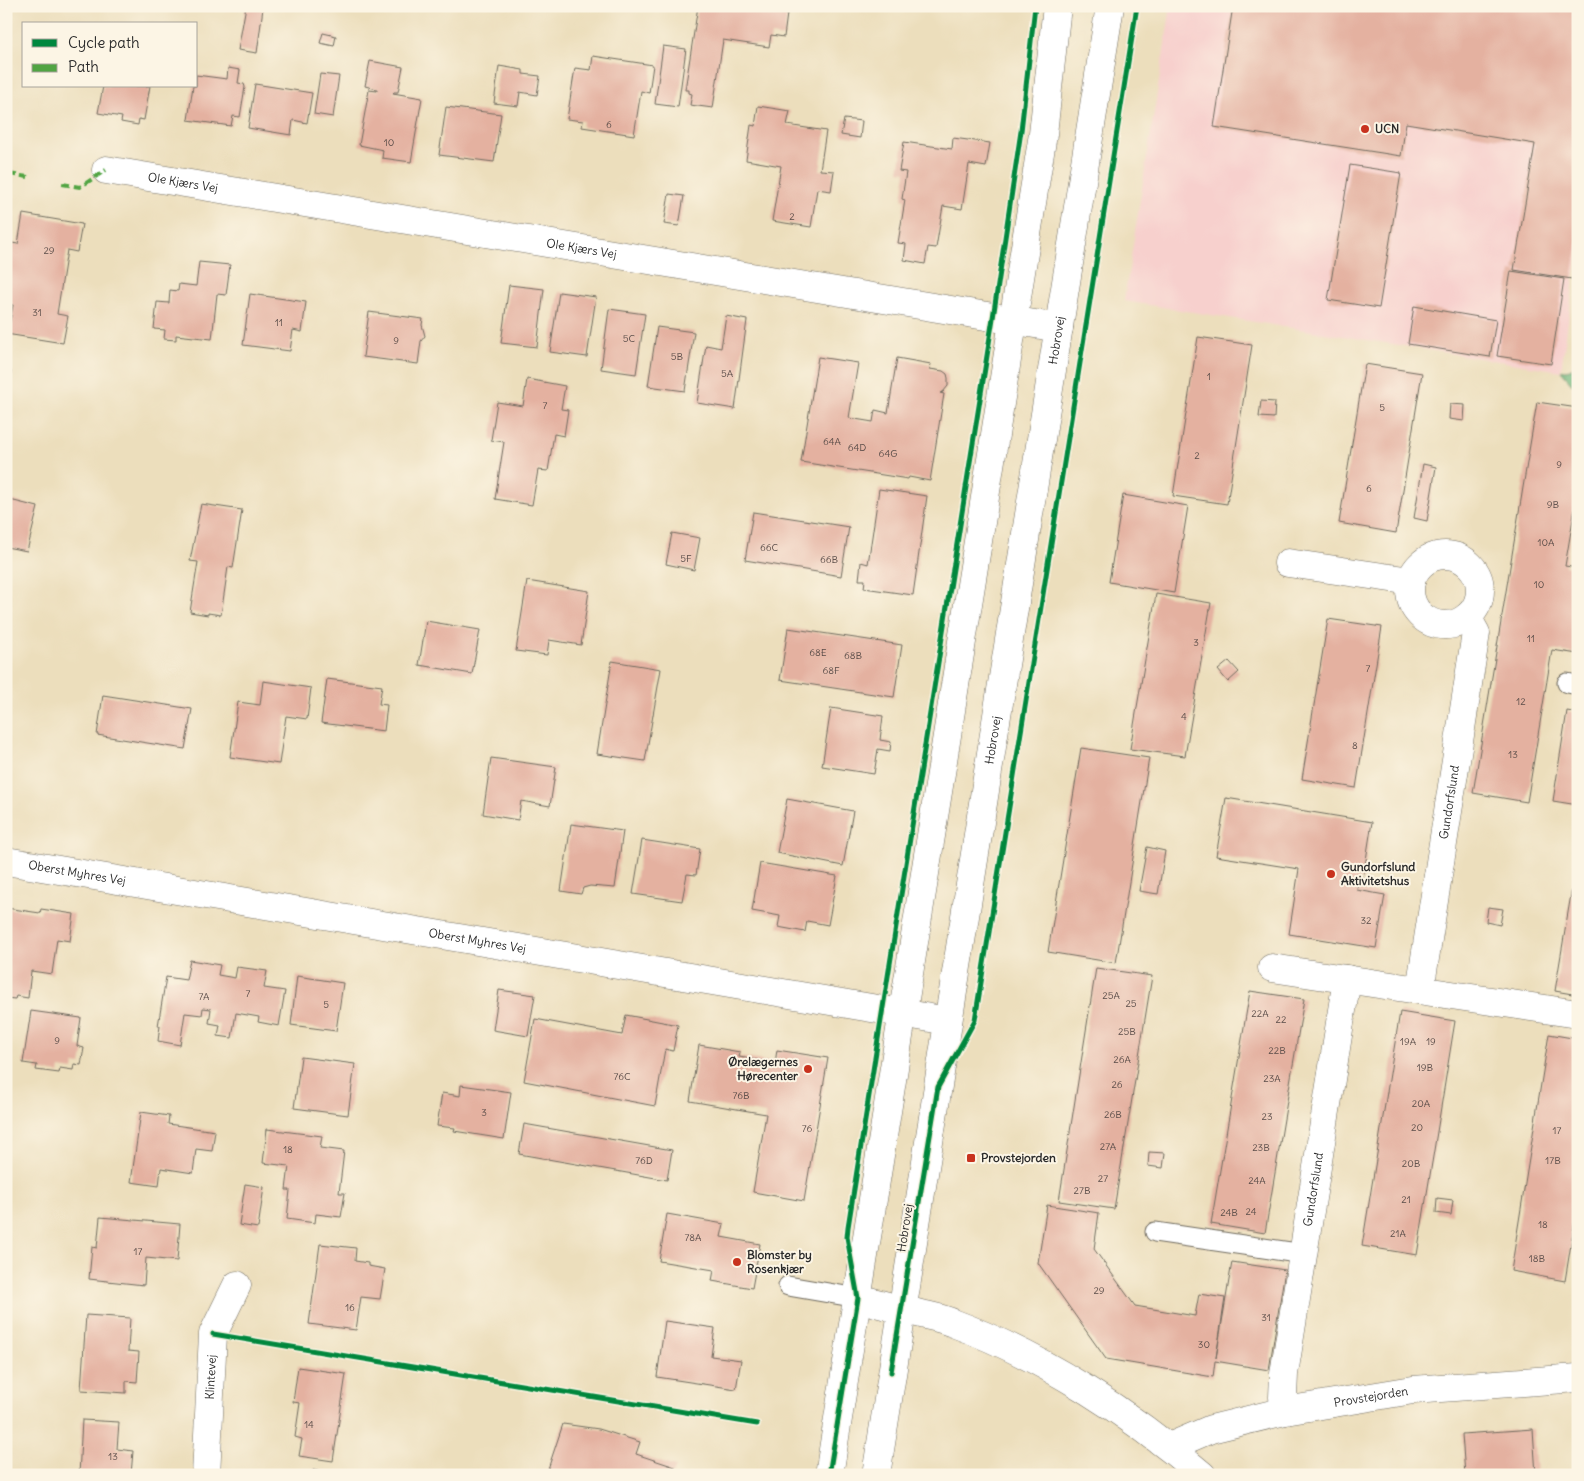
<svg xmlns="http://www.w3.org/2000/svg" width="1584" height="1481" font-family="Delius,sans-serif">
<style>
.built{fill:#f7d0cd}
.forest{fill:#6fb67a;stroke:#4d7052}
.building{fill:#e4b1a0}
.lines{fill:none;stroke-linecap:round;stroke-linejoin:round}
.lane-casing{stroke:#6f6a5e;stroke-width:21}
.street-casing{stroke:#6f6a5e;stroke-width:29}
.secondary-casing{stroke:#6f6a5e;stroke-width:29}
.lane{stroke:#fff;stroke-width:19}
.street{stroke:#fff;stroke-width:28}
.secondary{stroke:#fff;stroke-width:28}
.quiet{stroke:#51a443;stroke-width:4;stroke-dasharray:8 4;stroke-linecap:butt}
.cycleway-casing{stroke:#fcf5e5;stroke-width:8}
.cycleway{stroke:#00873e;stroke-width:5}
.poi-dot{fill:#c8321e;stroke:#fcf5e5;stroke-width:2}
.labels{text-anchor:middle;stroke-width:4;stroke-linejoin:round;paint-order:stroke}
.number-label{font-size:10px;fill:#594c48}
.poi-label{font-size:12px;font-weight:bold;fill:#2b2b2b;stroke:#fcf5e5;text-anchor:start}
.street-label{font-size:12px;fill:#2b2b2b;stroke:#fcf5e5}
</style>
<rect width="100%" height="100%" fill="#fcf5e5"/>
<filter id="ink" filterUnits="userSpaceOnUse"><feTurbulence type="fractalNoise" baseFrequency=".02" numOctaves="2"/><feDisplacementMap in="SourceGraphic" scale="10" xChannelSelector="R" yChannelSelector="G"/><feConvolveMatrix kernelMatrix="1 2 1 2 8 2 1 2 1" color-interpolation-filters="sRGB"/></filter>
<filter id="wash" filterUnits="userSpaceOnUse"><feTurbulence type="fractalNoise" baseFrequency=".0096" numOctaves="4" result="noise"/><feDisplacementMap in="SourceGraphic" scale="20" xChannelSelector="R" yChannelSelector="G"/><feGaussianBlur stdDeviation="1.12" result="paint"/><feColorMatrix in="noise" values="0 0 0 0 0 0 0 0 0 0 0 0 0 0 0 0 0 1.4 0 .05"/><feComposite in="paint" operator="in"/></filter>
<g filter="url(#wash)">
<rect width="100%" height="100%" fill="#ecdebc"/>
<!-- built -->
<polygon class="built" points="1171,6 1578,6 1578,251 1561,371 1124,301"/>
<!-- forest -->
<polygon class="forest" points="1578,367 1578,388 1574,386 1561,371"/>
<g id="blocks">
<!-- building -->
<g class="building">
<polygon points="246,6 263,8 257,53 238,50"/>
<polygon points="698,6 788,6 784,37 771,35 769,47 723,40 713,108 690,105 692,94 689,93 689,90 685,90"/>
<polygon points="1233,6 1578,6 1578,241 1572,279 1514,270 1535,144 1406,123 1401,156 1214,127"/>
<polygon points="323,33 336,36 334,46 320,43"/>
<polygon points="663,46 686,49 678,107 655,104"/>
<polygon points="593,56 653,65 649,93 641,91 634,135 582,127 583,121 567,119 575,68 591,70"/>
<polygon points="370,61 403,67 398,92 394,92 393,93 422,98 411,162 382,158 383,150 359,145 369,90 377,91 377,89 365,86"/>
<polygon points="499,66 523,70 523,74 540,76 537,95 520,92 518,106 494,103"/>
<polygon points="228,68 240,70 238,83 244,84 245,87 240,117 233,116 231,126 188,120 193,86 196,86 196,75 227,79"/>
<polygon points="320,74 339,76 333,117 314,114"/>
<polygon points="255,84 312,93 307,123 293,120 291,135 248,128"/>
<polygon points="103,86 150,86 144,120 139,119 138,125 121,122 122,117 98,113"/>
<polygon points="758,106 790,111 787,125 826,131 820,170 834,171 831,191 817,189 811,227 772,221 781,166 746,160 751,125 755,126"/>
<polygon points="446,107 501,114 494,162 439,155"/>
<polygon points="844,119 862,121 860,138 841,135"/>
<polygon points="953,138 990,143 986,167 969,164 962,209 943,206 936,248 928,247 925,264 904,260 906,244 898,243 905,200 902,199 906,172 899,171 904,142 952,149"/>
<polygon points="1350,165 1401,173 1379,308 1328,300"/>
<polygon points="669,194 684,196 679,226 664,224"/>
<polygon points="23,214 82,224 77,252 67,250 57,314 68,316 63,343 6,334 6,326 9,326 13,305 6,304 6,242 18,244"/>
<polygon points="199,262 230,265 226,295 217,294 212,339 176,335 176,340 164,339 165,330 154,329 157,302 169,303 170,290 178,291 179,284 196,286"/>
<polygon points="1511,271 1564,279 1551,364 1497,356"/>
<polygon points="509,285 544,289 537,347 501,343"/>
<polygon points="559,292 596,297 587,357 550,352"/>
<polygon points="250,294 306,302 302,332 293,330 290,351 243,345"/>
<polygon points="1414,306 1496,320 1490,357 1408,344"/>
<polygon points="609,309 645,314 636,374 601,369"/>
<polygon points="369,312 423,319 422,325 425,336 421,341 418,364 363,357"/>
<polygon points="726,316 747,320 735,409 697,403 706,345 721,348"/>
<polygon points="657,327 694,332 685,391 648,386"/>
<polygon points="1198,337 1252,345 1227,504 1173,496"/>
<polygon points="818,357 858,363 849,418 873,422 875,410 888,413 897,358 931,364 930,369 943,371 947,374 948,378 948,386 943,392 940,393 944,394 930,481 909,477 908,479 801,462"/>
<polygon points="1365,364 1422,373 1396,533 1339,523"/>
<polygon points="6,371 11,371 7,400 6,400"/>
<polygon points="527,379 565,386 561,409 568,410 564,436 554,434 548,471 538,470 532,505 495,499 504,442 491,440 497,402 523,406"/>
<polygon points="1261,401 1275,402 1274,418 1259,417"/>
<polygon points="1537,402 1578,408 1578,490 1565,566 1578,568 1578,654 1552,650 1527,802 1473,793"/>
<polygon points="1450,404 1465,405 1464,421 1449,419"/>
<polygon points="1423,464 1436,467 1427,521 1414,518"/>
<polygon points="879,489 927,496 913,595 864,588 865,580 859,580 861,562 868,564"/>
<polygon points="1123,495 1188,506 1174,593 1109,582"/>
<polygon points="6,499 38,507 27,551 6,547"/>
<polygon points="201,504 242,510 233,568 228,567 221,615 208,613 208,615 190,612 198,562 190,561"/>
<polygon points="753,512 849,527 841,576 745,560"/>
<polygon points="672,533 700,538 694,570 666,564"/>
<polygon points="527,581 589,591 581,645 549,640 547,655 516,651"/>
<polygon points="1156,594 1211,603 1185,756 1130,749"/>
<polygon points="1328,619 1382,627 1356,788 1302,779"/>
<polygon points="426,621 480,630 472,674 419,665"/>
<polygon points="788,628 902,645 894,697 780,680"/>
<polygon points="612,661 661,669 645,761 597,754"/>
<polygon points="1229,661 1239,672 1228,682 1218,670"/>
<polygon points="327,679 382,686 379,704 387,705 384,731 321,723"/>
<polygon points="263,681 311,688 307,719 286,716 279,764 230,757 238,702 260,705"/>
<polygon points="103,695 192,709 185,749 97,735"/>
<polygon points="831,708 883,716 880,740 891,742 890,751 878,749 874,774 822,766"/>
<polygon points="1567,711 1578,713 1578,805 1553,801"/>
<polygon points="1081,748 1149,758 1116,963 1048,952"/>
<polygon points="491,758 556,767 550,806 521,801 518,820 483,814"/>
<polygon points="1226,798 1372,822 1363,879 1358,878 1357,890 1385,895 1376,948 1289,934 1299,869 1216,856"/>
<polygon points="787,799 853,811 843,866 777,853"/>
<polygon points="571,824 623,831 615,888 590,886 583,888 581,894 561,891"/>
<polygon points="642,840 700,849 696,875 687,874 682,901 633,894"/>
<polygon points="1147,847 1165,851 1158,894 1139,891"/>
<polygon points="1577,858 1578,859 1578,995 1555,991"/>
<polygon points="760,863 837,876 828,925 807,921 805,932 778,927 780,916 752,911"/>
<polygon points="1488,907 1503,909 1500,925 1486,922"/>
<polygon points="6,908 40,913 41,909 74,914 70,941 57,939 52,974 31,971 28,998 16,996 15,999 6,998"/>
<polygon points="190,960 220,965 218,975 235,978 237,967 267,971 264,988 285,991 279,1026 258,1022 259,1017 236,1013 232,1038 218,1036 220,1025 209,1023 211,1009 203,1008 202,1015 185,1013 180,1045 158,1041 160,1026 158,1026 166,977 186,980"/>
<polygon points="1096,968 1152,976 1114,1209 1059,1201"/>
<polygon points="297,976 343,983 336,1031 291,1025"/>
<polygon points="499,990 535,995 528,1036 493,1030"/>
<polygon points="1250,991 1304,999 1265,1233 1211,1224"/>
<polygon points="31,1011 81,1018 77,1046 84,1048 81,1065 74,1064 73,1070 60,1068 59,1073 36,1070 37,1065 23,1063"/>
<polygon points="1400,1012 1455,1021 1417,1255 1362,1246"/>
<polygon points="626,1015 678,1025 673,1051 665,1049 655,1106 524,1081 535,1019 622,1035"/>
<polygon points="1549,1034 1578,1039 1578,1201 1565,1281 1511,1271"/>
<polygon points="699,1045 740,1052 739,1057 775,1063 777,1050 828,1058 804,1201 753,1192 766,1114 690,1101"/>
<polygon points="301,1057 355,1064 348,1115 294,1108"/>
<polygon points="461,1085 511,1092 504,1139 454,1131 455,1128 437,1126 442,1093 460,1096"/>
<polygon points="141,1112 169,1116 168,1124 215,1131 212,1151 196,1149 193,1173 161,1168 159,1186 131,1182"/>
<polygon points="524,1124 672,1150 667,1180 519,1154"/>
<polygon points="267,1129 322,1136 320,1148 344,1151 339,1193 345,1193 341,1217 316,1214 315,1223 287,1219 290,1190 286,1190 289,1166 263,1163"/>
<polygon points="1149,1152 1165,1153 1163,1168 1148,1166"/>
<polygon points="245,1184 264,1187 258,1228 239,1225"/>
<polygon points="1437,1198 1453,1200 1451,1215 1436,1213"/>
<polygon points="1047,1205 1099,1213 1094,1249 1135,1306 1195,1316 1199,1294 1225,1298 1216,1358 1232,1262 1285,1270 1269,1370 1215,1361 1213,1377 1106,1359 1038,1263"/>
<polygon points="667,1214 724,1224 721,1237 760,1244 752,1288 712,1281 714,1270 659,1261"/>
<polygon points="100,1217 180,1224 177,1261 146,1258 144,1285 89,1279 92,1247 97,1248"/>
<polygon points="320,1244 356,1248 355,1261 368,1263 368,1266 385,1269 380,1299 361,1297 356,1330 309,1324"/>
<polygon points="86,1315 130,1318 128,1351 139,1352 137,1382 126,1381 126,1393 81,1390"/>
<polygon points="665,1321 715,1328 711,1356 741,1360 736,1389 657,1377"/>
<polygon points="298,1367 346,1374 333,1461 299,1456 302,1439 295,1437 300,1403 293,1402"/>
<polygon points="82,1420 119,1422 117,1449 133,1451 131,1475 79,1475"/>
<polygon points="563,1424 599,1429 640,1442 636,1454 675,1467 672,1475 546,1475"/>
<polygon points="1533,1429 1536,1475 1465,1475 1462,1434"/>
<polygon points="313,1470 334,1474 334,1475 312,1475"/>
</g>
</g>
</g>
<g filter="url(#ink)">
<use href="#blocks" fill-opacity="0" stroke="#6f6a5e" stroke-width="1"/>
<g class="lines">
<defs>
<g id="lane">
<polyline points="1567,683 1578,685"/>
<polyline points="1155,1232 1304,1254"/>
<polyline points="788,1286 858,1298"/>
</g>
<g id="street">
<path id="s1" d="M106 170 1059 328"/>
<circle cx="1445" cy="590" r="35"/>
<polyline points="1288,563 1411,581"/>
<path id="s2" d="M6 861 948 1021"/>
<polyline points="1272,968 1578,1014"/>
<path id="s3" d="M1420 990 1476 633 1467 617"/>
<path d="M858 1298C877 1303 897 1309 917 1313 929 1316 942 1318 953 1323 1042 1356 1130 1413 1202 1475"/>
<path id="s4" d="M1285 1411 1283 1397 1284 1374 1347 979"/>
<path id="s5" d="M1169 1447 1211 1429 1285 1411 1413 1390 1578 1378"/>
<path id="s6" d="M206 1475 213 1334 237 1285"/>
</g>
<g id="secondary">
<polyline points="829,1475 1043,134 1057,6"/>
<path id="s7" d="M876 1475 1110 6"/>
</g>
</defs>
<!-- lane casing -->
<use href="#lane" class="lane-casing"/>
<!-- street casing -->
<use href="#street" class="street-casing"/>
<!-- secondary casing -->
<use href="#secondary" class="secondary-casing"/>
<!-- lane -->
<use href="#lane" class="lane"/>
<!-- street -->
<use href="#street" class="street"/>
<!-- secondary -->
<use href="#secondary" class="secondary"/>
<!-- quiet -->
<g class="quiet">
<polyline points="9,174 28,177"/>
<polyline points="62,184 80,187 106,170"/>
</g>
<defs>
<g id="cycleway">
<polyline points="213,1334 757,1424"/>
<polyline points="891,1372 938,1087 975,1020 1137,6"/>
<polyline points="829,1475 858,1298 847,1237 848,1227 993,318 1021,131 1035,6"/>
</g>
</defs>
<!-- cycleway casing -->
<use href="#cycleway" class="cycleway-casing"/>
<!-- cycleway -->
<use href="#cycleway" class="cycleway"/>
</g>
</g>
<!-- markers -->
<g class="poi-dot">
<circle cx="1365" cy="129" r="5"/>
<circle cx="1331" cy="874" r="5"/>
<circle cx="808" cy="1069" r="5"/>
<rect x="966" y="1153" width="10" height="10" rx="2.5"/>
<circle cx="737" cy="1262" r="5"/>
</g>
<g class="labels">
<!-- number labels -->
<g class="number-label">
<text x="609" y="128">6</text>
<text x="389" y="146">10</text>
<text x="792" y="220">2</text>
<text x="49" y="254">29</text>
<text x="37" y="316">31</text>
<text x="279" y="326">11</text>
<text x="629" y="342">5C</text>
<text x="396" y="344">9</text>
<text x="677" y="360">5B</text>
<text x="727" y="377">5A</text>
<text x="1209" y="380">1</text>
<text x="545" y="409">7</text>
<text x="1382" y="411">5</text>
<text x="832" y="445">64A</text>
<text x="857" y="451">64D</text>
<text x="888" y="457">64G</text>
<text x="1197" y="459">2</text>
<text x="1559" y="468">9</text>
<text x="1369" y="492">6</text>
<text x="1553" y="508">9B</text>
<text x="1546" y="546">10A</text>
<text x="769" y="551">66C</text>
<text x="686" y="562">5F</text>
<text x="829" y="563">66B</text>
<text x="1539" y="588">10</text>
<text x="1531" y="642">11</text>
<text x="1196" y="646">3</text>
<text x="818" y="656">68E</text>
<text x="853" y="659">68B</text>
<text x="1368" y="672">7</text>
<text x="831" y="674">68F</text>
<text x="1521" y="705">12</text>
<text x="1184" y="720">4</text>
<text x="1355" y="749">8</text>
<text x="1513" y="758">13</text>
<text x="1366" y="924">32</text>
<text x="248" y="997">7</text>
<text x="1111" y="999">25A</text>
<text x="204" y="1000">7A</text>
<text x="1131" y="1007">25</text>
<text x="326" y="1008">5</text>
<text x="1260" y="1017">22A</text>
<text x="1281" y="1023">22</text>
<text x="1127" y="1035">25B</text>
<text x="57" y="1044">9</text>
<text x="1408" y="1045">19A</text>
<text x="1431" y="1045">19</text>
<text x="1277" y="1054">22B</text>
<text x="1122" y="1063">26A</text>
<text x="1425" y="1071">19B</text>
<text x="622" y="1080">76C</text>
<text x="1272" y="1082">23A</text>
<text x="1117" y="1088">26</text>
<text x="741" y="1099">76B</text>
<text x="1421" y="1107">20A</text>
<text x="484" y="1116">3</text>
<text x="1113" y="1118">26B</text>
<text x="1267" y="1120">23</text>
<text x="1417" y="1131">20</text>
<text x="807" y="1132">76</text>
<text x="1557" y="1134">17</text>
<text x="1108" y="1150">27A</text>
<text x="1261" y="1151">23B</text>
<text x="288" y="1153">18</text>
<text x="644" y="1164">76D</text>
<text x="1553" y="1164">17B</text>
<text x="1411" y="1167">20B</text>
<text x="1103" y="1182">27</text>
<text x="1257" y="1184">24A</text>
<text x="1082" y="1194">27B</text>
<text x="1406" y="1203">21</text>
<text x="1251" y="1215">24</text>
<text x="1229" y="1216">24B</text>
<text x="1543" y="1228">18</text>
<text x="1398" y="1237">21A</text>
<text x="693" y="1241">78A</text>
<text x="138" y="1255">17</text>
<text x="1537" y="1262">18B</text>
<text x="1099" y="1294">29</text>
<text x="350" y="1311">16</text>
<text x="1266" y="1321">31</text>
<text x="1204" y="1348">30</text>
<text x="309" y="1428">14</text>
<text x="113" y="1460">13</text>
</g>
<!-- poi labels -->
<g class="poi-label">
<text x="1375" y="133">UCN</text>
<text x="1341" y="871">Gundorfslund<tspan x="1341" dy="14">Aktivitetshus</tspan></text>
<text x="798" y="1066" text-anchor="end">Ørelægernes<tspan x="798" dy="14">Hørecenter</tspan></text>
<text x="981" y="1162">Provstejorden</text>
<text x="747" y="1259">Blomster by<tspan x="747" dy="14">Rosenkjær</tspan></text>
</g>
<!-- street labels -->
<g class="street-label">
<text dy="4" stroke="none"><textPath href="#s1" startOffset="78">Ole Kjærs Vej</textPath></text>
<text dy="4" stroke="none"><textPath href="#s1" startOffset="482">Ole Kjærs Vej</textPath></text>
<text dy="4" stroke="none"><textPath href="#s7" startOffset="1149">Hobrovej</textPath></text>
<text dy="4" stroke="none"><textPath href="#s7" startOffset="744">Hobrovej</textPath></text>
<text dy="4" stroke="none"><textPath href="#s3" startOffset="190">Gundorfslund</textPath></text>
<text dy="4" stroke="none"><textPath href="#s2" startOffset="72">Oberst Myhres Vej</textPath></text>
<text dy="4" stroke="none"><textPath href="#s2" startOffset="478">Oberst Myhres Vej</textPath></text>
<text dy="4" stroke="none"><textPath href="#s4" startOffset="224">Gundorfslund</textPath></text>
<text transform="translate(905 1228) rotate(-81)" y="4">Hobrovej</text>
<text dy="4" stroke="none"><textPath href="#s6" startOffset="98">Klintevej</textPath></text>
<text dy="4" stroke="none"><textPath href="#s5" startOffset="209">Provstejorden</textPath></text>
</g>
</g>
<!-- margin -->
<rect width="1584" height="1481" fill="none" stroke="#fcf5e5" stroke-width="25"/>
<!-- legend -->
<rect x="22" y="22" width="175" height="65" fill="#fcf5e5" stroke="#a8a49b"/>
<rect x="32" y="39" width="25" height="8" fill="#00873e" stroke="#a8a49b"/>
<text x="68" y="48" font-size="15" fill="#2b2b2b">Cycle path</text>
<rect x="32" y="64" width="25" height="8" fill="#51a443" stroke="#a8a49b"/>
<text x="68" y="72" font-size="15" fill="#2b2b2b">Path</text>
</svg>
